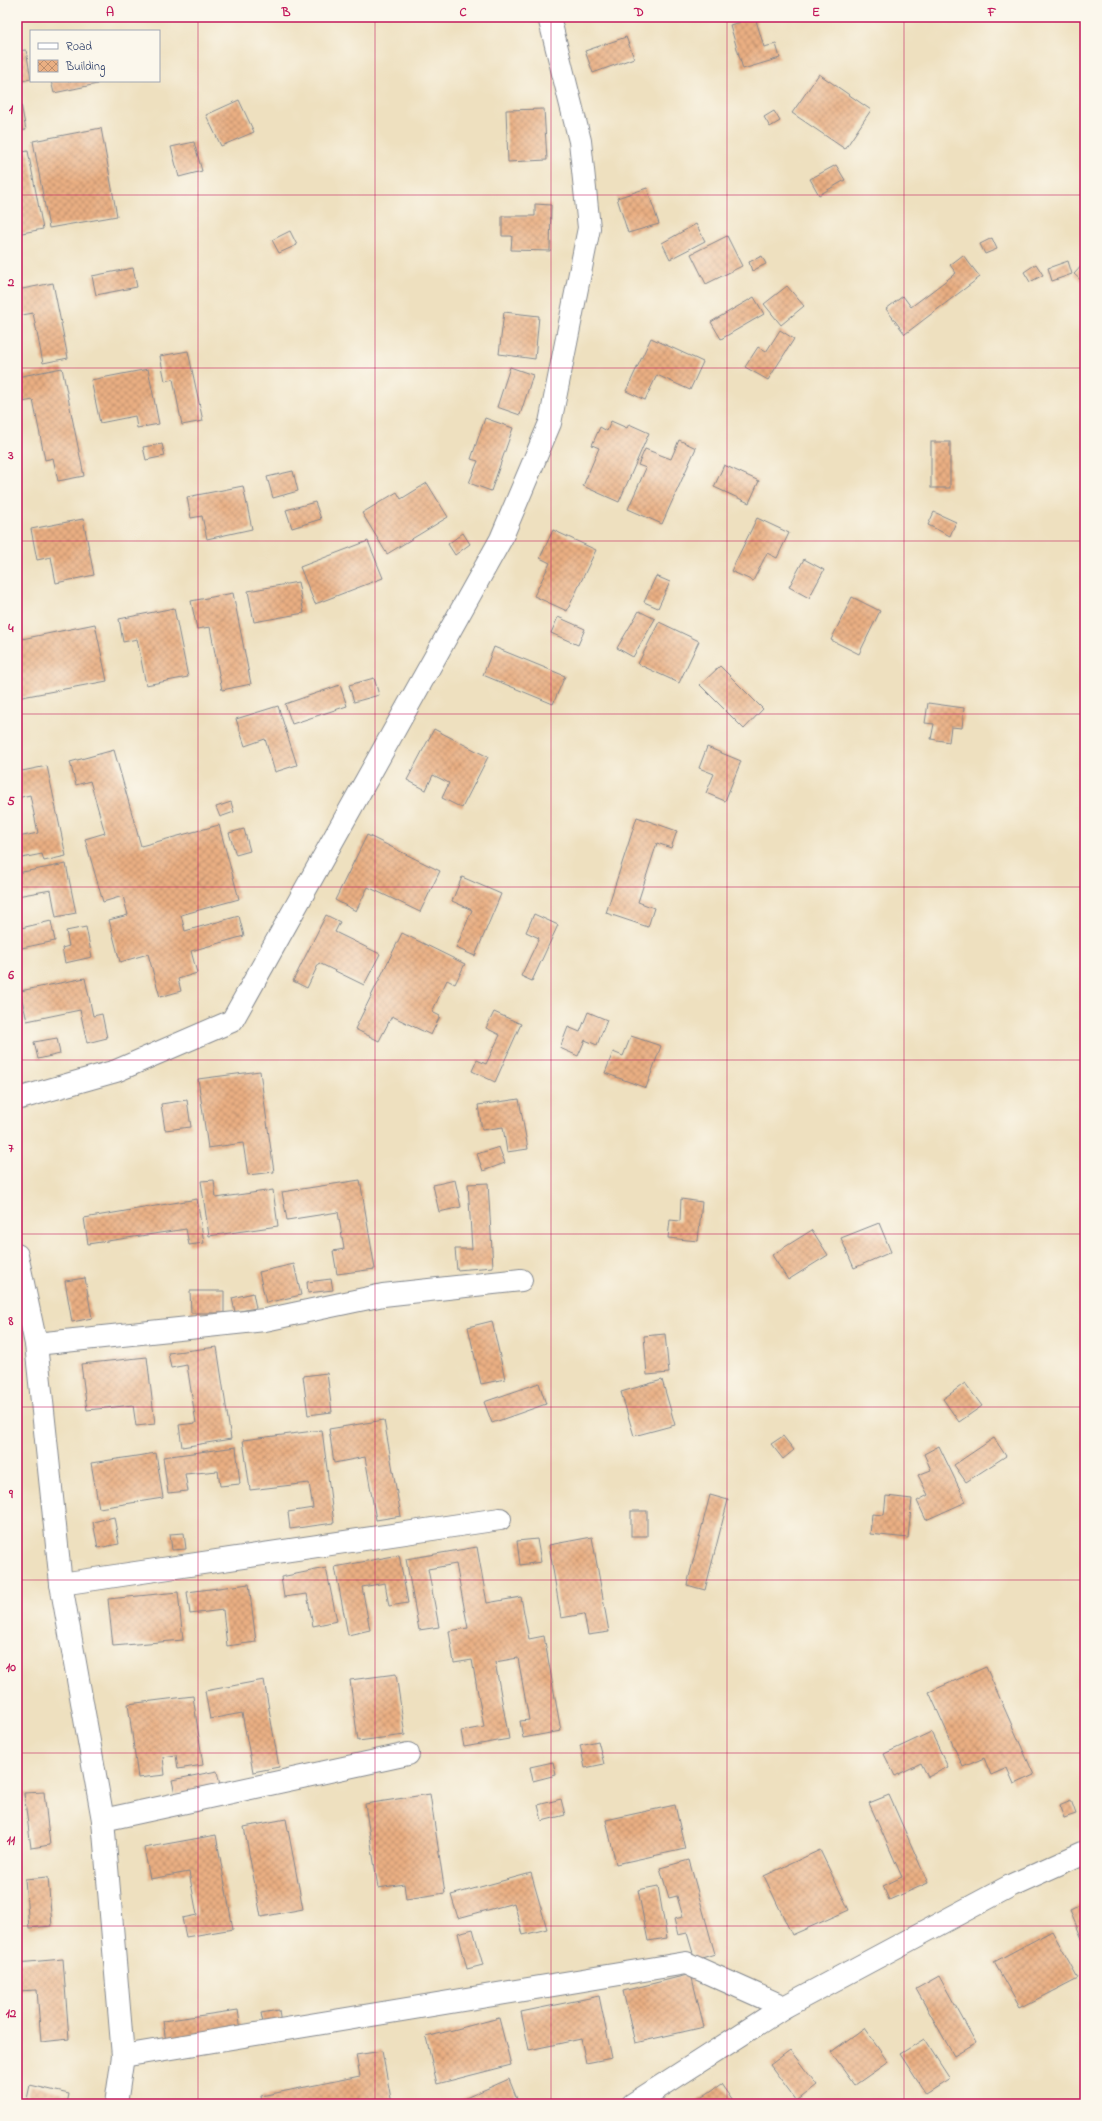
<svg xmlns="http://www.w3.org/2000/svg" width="1102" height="2121" font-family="'Indie Flower',sans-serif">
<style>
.building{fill:url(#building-cross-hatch)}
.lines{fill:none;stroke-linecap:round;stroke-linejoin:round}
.minor-casing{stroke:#84888e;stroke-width:24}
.minor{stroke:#fff;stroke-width:22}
.grid{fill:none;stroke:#c2185b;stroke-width:1;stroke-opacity:0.55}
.neatline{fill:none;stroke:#c2185b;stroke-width:1.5}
.grid-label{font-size:13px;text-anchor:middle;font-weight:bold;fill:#c2185b}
</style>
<defs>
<pattern id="building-cross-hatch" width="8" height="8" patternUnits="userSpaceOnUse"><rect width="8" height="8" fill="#eaaf82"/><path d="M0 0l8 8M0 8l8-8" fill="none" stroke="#bd8f6e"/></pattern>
</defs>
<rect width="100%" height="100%" fill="#fbf7ec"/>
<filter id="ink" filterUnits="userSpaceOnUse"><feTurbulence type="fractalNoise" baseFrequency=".025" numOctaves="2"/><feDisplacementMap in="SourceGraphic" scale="8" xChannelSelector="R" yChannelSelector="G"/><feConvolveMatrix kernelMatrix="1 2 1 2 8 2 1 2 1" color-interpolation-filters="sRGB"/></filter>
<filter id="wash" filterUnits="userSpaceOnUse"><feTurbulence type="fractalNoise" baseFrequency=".012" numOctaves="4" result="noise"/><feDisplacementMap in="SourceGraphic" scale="16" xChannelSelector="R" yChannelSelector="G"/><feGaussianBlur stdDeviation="0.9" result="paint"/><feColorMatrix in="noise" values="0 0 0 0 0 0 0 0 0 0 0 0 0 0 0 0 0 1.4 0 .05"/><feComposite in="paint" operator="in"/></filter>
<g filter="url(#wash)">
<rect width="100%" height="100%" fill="#eee0bf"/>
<g id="blocks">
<!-- building -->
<g class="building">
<polygon points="739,17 755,17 764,47 776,44 780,58 743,69 730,25 740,22"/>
<polygon points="626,37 634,58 593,73 585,51"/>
<polygon points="26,50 31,79 17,82 17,51"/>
<polygon points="819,74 871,110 845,149 792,113"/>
<polygon points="51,81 97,81 97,84 54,93"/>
<polygon points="17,83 26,130 17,131"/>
<polygon points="239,100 254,132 221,146 206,115"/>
<polygon points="544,109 547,160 508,162 506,110"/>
<polygon points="774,111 780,121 770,127 764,117"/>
<polygon points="101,128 117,216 49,228 33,141"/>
<polygon points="194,142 202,171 179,177 171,147"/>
<polygon points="28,151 43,229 17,234 17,153"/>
<polygon points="836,165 845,180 819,195 810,179"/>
<polygon points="647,188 659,224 628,233 617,198"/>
<polygon points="535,204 551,205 550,251 511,250 512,236 502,236 502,216 535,216"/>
<polygon points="696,224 705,241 670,259 662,243"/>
<polygon points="290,231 297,245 279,253 272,240"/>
<polygon points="727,236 742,266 706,284 691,254"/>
<polygon points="992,238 997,249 985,254 980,244"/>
<polygon points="963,255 980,277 905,334 886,309 903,296 911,307 956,273 950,265"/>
<polygon points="762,256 766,264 752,271 749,262"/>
<polygon points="1068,261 1072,274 1052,281 1048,268"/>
<polygon points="1085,262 1085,284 1074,274"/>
<polygon points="1036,264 1043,275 1030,282 1024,272"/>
<polygon points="133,268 137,287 96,295 92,276"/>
<polygon points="53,283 68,358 43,363 33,313 17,316 17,290"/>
<polygon points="787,286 804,306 781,325 764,304"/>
<polygon points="754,297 764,314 721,339 711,322"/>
<polygon points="504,312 539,316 535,359 499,354"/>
<polygon points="780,330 794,339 768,380 745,367 758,347 766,352"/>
<polygon points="651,338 703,362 690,390 657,375 645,400 626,391"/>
<polygon points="188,351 203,421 182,425 173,379 165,381 160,356"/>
<polygon points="510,367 533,375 520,415 497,407"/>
<polygon points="62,368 84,476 58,481 53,458 45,460 33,400 17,403 17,377"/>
<polygon points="148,369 159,424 137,428 135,416 100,423 91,380"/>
<polygon points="485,418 513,428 491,491 469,483 478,461 471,459"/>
<polygon points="611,421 627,428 629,424 649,433 619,502 583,486 599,448 592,445 600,427 607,431"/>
<polygon points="679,440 696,448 662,524 628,509 646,468 638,465 645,449 671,459"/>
<rect x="931" y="442" width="19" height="46"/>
<polygon points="162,444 165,456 146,460 143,447"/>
<polygon points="724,465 759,481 749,503 714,487"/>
<polygon points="293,471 298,491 273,498 267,477"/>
<polygon points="427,483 448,517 387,554 362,513 397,492 401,499"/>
<polygon points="243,486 252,529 207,539 202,516 191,518 187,497"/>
<polygon points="315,502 321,519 292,528 286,510"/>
<polygon points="934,512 956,522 950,536 928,525"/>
<polygon points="757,518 789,533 777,558 767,553 753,581 731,571"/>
<polygon points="83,519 94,575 56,583 51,557 37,560 31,529"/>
<polygon points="553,530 596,550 567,611 534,596 550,563 540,558"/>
<polygon points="463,533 470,544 455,555 448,544"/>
<polygon points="368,541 383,578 315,604 300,567"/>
<polygon points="804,559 824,570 809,598 789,587"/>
<polygon points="656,576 670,582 658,608 644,602"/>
<polygon points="298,582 304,613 254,622 248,591"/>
<polygon points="233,593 251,684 222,690 210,627 197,629 191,601"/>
<polygon points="852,597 880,611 859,654 831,640"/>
<polygon points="174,608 188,677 146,685 137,639 123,642 119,619"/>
<polygon points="639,611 655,619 633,657 617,648"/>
<polygon points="558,617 585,629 578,645 551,633"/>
<polygon points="659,622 699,641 679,683 638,664"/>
<polygon points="95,624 107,681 17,698 17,640"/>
<polygon points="494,647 565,676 553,704 483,675"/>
<polygon points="720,666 763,709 744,729 700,685"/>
<polygon points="374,678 379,695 354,702 349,685"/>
<polygon points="340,685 347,706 292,724 285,704"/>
<polygon points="928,703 964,708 962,728 951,727 949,742 931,739 934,724 925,723"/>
<polygon points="278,706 297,765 275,772 265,739 245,746 236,719"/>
<polygon points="434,729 488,757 462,808 442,798 449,783 433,775 426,790 407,780"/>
<polygon points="707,747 741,761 725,801 706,793 714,774 699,768"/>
<polygon points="114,750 141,846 219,825 239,899 181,915 185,931 239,916 244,936 191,951 197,973 178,979 181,991 160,997 148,954 120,962 109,920 128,915 123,896 103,902 85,839 105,833 90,781 76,785 70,762"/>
<polygon points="47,766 66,856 44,861 42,854 22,858 18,837 38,833 30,795 17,798 17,772"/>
<polygon points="231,802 234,812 220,817 216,807"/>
<polygon points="637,817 677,831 671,848 657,843 638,902 654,908 648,927 606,913"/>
<polygon points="244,829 250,851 236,855 229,833"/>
<polygon points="367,835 440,871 420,912 368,887 356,911 335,900"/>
<polygon points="66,864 76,913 56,917 51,890 17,896 17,873"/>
<polygon points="462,877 501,894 475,956 456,948 472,910 452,901"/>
<polygon points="534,914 558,925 532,981 521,976 539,938 526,932"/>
<polygon points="326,915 340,922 335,932 380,954 364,985 319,963 307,988 293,981"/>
<polygon points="19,919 21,928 51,921 55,941 17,949 17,920"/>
<polygon points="86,927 92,957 65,963 62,948 69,946 66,931"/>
<polygon points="402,933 465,964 455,984 447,980 432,1012 440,1016 431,1035 392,1016 379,1041 355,1029"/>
<polygon points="85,978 93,1016 102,1014 107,1038 87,1043 80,1010 27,1021 20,991"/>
<polygon points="494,1012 521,1024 495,1082 472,1071 477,1060 486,1064 500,1035 486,1028"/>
<polygon points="588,1012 607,1020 597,1045 585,1040 578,1056 560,1048 568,1027 580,1032"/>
<polygon points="631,1036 661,1046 646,1088 605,1073 613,1052 623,1056"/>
<polygon points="57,1038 60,1054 38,1059 34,1042"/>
<polygon points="260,1071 274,1172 248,1175 243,1143 208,1148 198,1079"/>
<polygon points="519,1099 528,1149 507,1152 503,1127 482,1130 478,1105"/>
<polygon points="187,1100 191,1127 165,1130 161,1104"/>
<polygon points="499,1147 505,1163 483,1171 477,1154"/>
<polygon points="214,1180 216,1198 273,1190 278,1226 209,1236 201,1181"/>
<polygon points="360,1180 375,1269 337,1274 333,1251 344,1249 338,1212 287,1220 282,1192"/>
<polygon points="455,1180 461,1207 439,1212 433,1185"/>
<polygon points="488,1183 493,1267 457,1270 455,1249 472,1249 468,1184"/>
<polygon points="197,1199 204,1243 189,1245 186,1229 88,1244 84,1218"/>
<polygon points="681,1199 702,1202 698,1241 668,1238 670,1220 680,1221"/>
<polygon points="879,1223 891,1252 854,1268 841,1238"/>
<polygon points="812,1230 828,1255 788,1280 772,1255"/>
<polygon points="294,1264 301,1295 266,1303 259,1272"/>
<polygon points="85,1278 92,1318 72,1322 65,1281"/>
<polygon points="331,1279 333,1290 308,1293 307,1282"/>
<polygon points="190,1291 224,1291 224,1313 191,1313"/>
<polygon points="253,1293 256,1308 235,1312 232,1298"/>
<polygon points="492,1321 505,1379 481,1384 468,1327"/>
<polygon points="665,1334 669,1373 647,1375 644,1336"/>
<polygon points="217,1347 231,1439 182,1447 179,1425 196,1423 187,1365 171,1368 168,1353"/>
<polygon points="147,1357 155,1424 136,1426 133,1405 87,1410 81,1364"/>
<polygon points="327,1373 332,1412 308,1415 303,1376"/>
<polygon points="662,1380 675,1425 634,1436 621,1392"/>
<polygon points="539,1383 546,1404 492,1423 484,1402"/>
<polygon points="965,1383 982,1406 959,1422 943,1399"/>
<polygon points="384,1420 401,1516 376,1520 365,1457 334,1463 329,1429"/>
<polygon points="322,1430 334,1523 290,1529 288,1512 313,1508 309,1483 250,1490 243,1440"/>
<polygon points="783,1436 794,1450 783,1459 771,1444"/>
<polygon points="994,1438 1006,1456 966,1482 954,1465"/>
<polygon points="939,1446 966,1502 926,1520 917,1501 928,1495 918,1475 931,1470 924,1454"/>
<polygon points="236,1447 240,1484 220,1486 218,1471 185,1474 188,1491 168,1493 163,1457"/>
<polygon points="156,1453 163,1498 99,1508 91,1463"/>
<polygon points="710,1495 728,1500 705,1590 687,1585"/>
<polygon points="886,1496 912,1499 908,1538 870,1534 872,1514 884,1515"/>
<rect x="631" y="1511" width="16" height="25"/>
<polygon points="114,1517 119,1544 98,1548 93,1522"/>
<polygon points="184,1533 186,1549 172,1550 170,1534"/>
<polygon points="592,1537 609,1632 588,1635 584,1614 561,1618 549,1545"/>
<polygon points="537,1539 541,1562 520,1565 517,1541"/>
<polygon points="477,1547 487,1603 521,1597 529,1639 544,1636 561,1731 523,1738 520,1721 529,1720 518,1658 495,1662 509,1739 464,1747 461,1731 484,1727 472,1660 454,1663 449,1631 468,1628 456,1564 428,1569 439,1627 419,1630 406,1559"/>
<polygon points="399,1555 408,1603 389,1606 385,1583 362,1587 370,1630 348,1635 335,1567"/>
<polygon points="326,1568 337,1621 313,1626 307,1594 284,1597 281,1577"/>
<polygon points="249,1584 256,1642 227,1646 223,1610 190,1614 187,1592"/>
<polygon points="178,1592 183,1640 113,1646 108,1599"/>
<polygon points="986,1667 1034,1775 1014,1784 1007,1768 991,1775 984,1758 963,1767 929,1692"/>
<polygon points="396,1674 405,1735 358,1741 350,1680"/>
<polygon points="264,1680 279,1767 253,1772 242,1713 210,1719 205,1691"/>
<polygon points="193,1696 203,1765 178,1769 176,1755 163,1757 165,1775 138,1778 128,1704"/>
<polygon points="931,1732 948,1767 928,1777 921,1763 895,1776 884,1754"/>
<polygon points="598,1741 604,1764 585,1768 580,1745"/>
<polygon points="553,1762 556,1775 533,1781 530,1767"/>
<polygon points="217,1771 220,1785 175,1794 172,1780"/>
<polygon points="44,1792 50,1845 31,1848 24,1793"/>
<polygon points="430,1794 445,1893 406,1899 404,1884 378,1888 365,1804"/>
<polygon points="889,1795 928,1883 889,1900 883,1886 902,1877 869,1803"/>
<polygon points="561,1799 565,1815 542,1821 538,1805"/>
<polygon points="1071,1800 1076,1814 1064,1818 1059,1805"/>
<polygon points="675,1805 685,1849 616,1864 606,1820"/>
<polygon points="286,1819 303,1909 261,1917 244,1827"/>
<polygon points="216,1835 233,1929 186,1937 182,1918 197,1915 189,1872 150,1879 144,1848"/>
<polygon points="820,1850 849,1910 792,1935 764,1876"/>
<polygon points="689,1860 715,1954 695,1960 687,1933 678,1935 674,1919 683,1917 677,1896 669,1898 660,1868"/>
<polygon points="531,1873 547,1929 523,1935 514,1903 458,1918 451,1895"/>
<polygon points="48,1877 52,1926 29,1928 25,1879"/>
<polygon points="658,1886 667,1938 648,1941 638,1890"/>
<polygon points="17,1904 21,1949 17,1950"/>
<polygon points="1085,1904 1085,1940 1083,1941 1070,1911"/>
<polygon points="473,1929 483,1965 467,1969 458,1933"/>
<polygon points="1052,1931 1078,1978 1020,2008 994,1962"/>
<polygon points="63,1959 69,2039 41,2042 37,1990 17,1991 17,1963"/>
<polygon points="691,1974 704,2027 635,2043 623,1991"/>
<polygon points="939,1976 976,2043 954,2056 916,1989"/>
<polygon points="599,1996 612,2058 586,2063 581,2039 529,2050 521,2012"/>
<polygon points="238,2010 241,2031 166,2042 163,2021"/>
<polygon points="279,2010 281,2025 264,2028 261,2013"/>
<polygon points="499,2018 511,2065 437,2084 426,2037"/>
<polygon points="864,2028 888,2062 855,2085 831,2052"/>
<polygon points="924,2039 950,2079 926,2094 900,2054"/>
<polygon points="790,2050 817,2085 797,2101 770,2065"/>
<polygon points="382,2051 392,2104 262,2104 261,2096 360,2076 356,2055"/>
<polygon points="509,2079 519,2104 452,2104"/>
<polygon points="721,2084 735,2104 692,2104"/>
<polygon points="30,2085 69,2094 67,2104 26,2104"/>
</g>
</g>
</g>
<g filter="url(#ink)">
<use href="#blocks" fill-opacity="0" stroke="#84888e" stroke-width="1"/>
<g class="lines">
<defs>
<g id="minor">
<polyline points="17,1099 116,1071 232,1021 501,539 550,423 589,228 580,141 549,17"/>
<polyline points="17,1255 36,1344 61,1584 103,1820 123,2056 116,2104"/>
<polyline points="36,1344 265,1320 383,1295 521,1280"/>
<polyline points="61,1584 500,1519"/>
<polyline points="103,1820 408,1754"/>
<polyline points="123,2056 686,1963 784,2007"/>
<polyline points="633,2104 784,2007 1012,1885 1085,1852"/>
</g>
</defs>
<!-- minor casing -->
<use href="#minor" class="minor-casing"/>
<!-- minor -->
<use href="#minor" class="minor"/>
</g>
</g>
<!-- grid -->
<path class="grid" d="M198 17V2104M375 17V2104M551 17V2104M727 17V2104M904 17V2104M17 195H1085M17 368H1085M17 541H1085M17 714H1085M17 887H1085M17 1060H1085M17 1234H1085M17 1407H1085M17 1580H1085M17 1753H1085M17 1926H1085"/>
<!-- margin -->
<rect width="1102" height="2121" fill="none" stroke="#fbf7ec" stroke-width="44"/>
<!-- legend -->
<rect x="30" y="30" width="130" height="52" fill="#fbf7ec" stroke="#a1a7b3"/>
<rect x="38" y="43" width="20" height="6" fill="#ffffff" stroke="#a1a7b3"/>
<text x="66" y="50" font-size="12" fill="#1b2f5e">Road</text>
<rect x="38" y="60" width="20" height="12" fill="url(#building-cross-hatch)" stroke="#a1a7b3"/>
<text x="66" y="70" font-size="12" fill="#1b2f5e">Building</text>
<rect x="22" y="22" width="1058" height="2077" class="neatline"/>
<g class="grid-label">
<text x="110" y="16">A</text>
<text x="286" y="16">B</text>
<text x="463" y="16">C</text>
<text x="639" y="16">D</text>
<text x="816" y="16">E</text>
<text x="992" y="16">F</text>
<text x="11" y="113">1</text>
<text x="11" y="286">2</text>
<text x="11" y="459">3</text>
<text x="11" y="632">4</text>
<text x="11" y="805">5</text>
<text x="11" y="979">6</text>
<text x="11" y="1152">7</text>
<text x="11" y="1325">8</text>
<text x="11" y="1498">9</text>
<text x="11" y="1671">10</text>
<text x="11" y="1844">11</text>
<text x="11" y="2017">12</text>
</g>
</svg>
